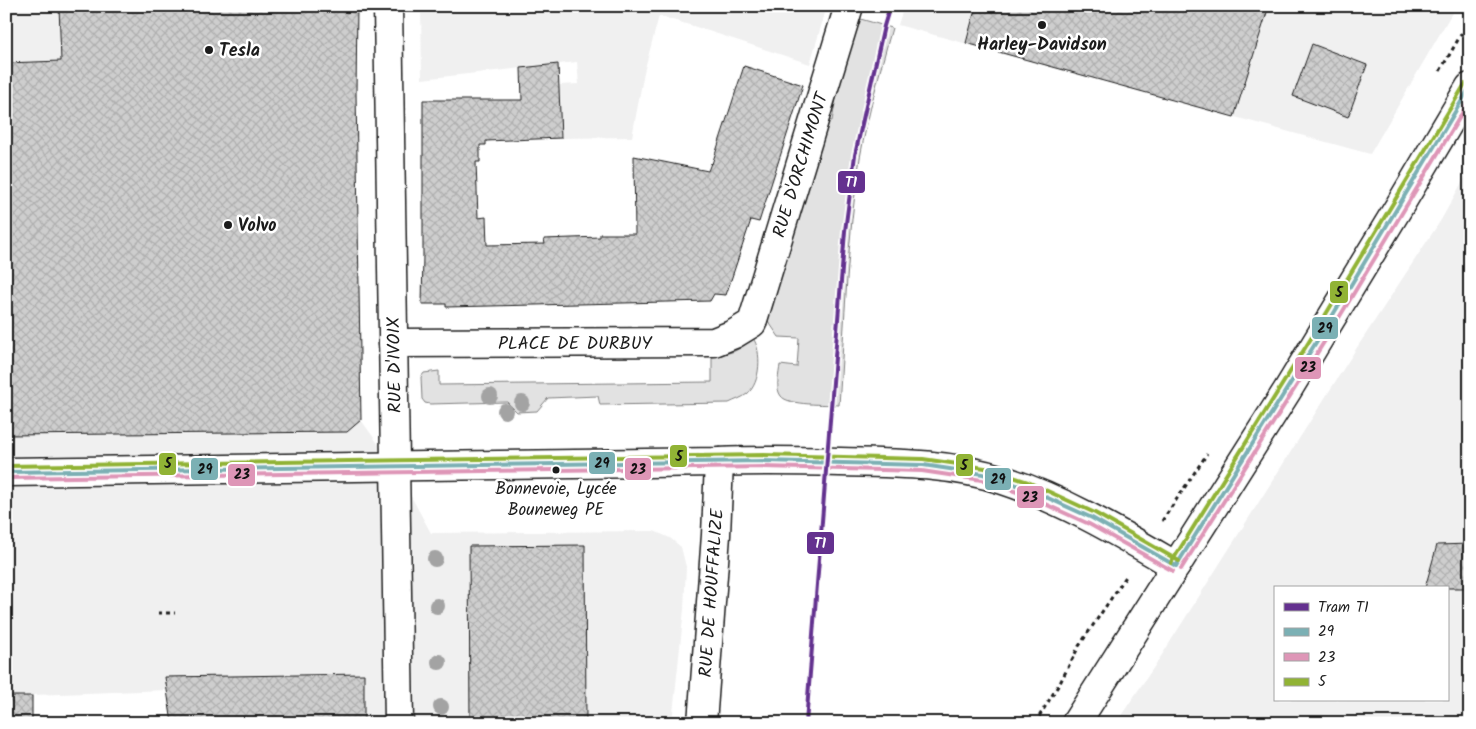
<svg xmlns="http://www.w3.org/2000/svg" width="1476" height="729" font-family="Kalam,sans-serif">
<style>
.built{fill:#f0f0f0;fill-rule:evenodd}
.green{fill:#e2e2e2;stroke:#7f7f7f}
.building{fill:url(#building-cross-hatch);stroke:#1c1c1c}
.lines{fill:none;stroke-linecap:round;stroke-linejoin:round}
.minor-casing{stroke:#1c1c1c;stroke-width:31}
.major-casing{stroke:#1c1c1c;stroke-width:31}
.path{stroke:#1c1c1c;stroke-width:3;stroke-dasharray:4 4;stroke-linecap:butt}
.minor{stroke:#fff;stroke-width:28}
.major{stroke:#fff;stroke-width:28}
.bus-1-casing{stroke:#fff;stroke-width:8}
.bus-2-casing{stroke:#fff;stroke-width:8}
.bus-3-casing{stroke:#fff;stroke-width:8}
.bus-1{stroke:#7bb0b4;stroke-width:4}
.bus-2{stroke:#de96b7;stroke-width:4}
.bus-3{stroke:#91b335;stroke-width:4}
.tram-1-casing{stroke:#fff;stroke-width:8}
.tram-1{stroke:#64318f;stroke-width:4}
.tree{fill:#a3a3a3}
.poi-dot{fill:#1c1c1c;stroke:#fff;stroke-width:2}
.labels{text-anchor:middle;stroke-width:5;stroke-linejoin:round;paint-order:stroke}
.bus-label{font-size:17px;fill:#1c1c1c;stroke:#fff}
.poi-label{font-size:18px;font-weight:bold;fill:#1c1c1c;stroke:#fff;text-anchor:start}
.street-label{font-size:18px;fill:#1c1c1c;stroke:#fff}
.line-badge{stroke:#fff;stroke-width:2}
.badge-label{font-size:14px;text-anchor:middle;font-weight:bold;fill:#fff}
.pale-badge-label{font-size:14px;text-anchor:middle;font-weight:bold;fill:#111}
</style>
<defs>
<pattern id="building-cross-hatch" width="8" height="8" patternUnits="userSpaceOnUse" patternTransform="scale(1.25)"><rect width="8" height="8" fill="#cecece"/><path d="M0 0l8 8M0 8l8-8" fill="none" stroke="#b0b0b0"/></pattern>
</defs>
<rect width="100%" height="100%" fill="#fff"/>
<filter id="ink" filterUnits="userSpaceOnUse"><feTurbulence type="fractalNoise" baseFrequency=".02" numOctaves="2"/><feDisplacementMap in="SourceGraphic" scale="10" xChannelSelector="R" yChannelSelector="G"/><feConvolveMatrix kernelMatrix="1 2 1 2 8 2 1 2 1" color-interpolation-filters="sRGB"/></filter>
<g filter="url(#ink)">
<!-- built -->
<g class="built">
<polygon points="6,6 357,6 356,93 361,420 395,467 431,533 654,531 670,538 681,547 686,567 684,609 672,723 172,723 167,690 6,696"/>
<polygon points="421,6 827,6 810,64 693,26 659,16 644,72 632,137 561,138 559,85 579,84 577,62 422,79"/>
<polygon points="904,6 1456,6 1370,154 898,25"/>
<path d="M1470 168V723H1116L1158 661 1356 349 1441 220ZM1275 588H1447V700H1275Z"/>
</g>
<!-- green -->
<g class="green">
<path d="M857 18 892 28C880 71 868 114 860 158 847 239 845 322 839 405 827 404 788 406 781 396 775 389 779 374 780 365L797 367 799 338 779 337 766 318 825 119 832 121 838 86Z"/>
<path d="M753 338C762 351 761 383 747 394 742 398 735 400 729 403L600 405 598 396 548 398 537 411 517 412 507 402 430 404 425 403 422 399 421 377 424 373 439 371V385L712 382V354C733 354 736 352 753 338Z"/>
</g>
<!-- building -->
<g class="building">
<polygon points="59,6 357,6 356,93 361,420 347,432 6,435 6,63 61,61"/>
<polygon points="976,6 1269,6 1234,117 966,43"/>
<polygon points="1312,44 1367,65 1348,117 1293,96"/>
<polygon points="558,64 561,138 486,141 486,145 480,145 480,162 476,162 478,218 486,217 487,245 545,244 544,239 600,237 600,234 635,234 634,156 708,171 711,163 712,164 744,66 803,85 759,222 751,220 726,295 714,294 710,301 446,307 446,304 422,304 423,255 423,100 522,100 521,68"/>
<polygon points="1470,544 1470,588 1425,588 1437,545"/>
<polygon points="585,545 586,723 470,723 469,546"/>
<polygon points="364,674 364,723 172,723 165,677"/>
<rect x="6" y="696" width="26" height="27"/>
</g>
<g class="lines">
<defs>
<g id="minor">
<polyline points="388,6 399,723"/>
<polyline points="393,343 714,342 734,334 752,323 849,6"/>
<polyline points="702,723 716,535 719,462"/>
</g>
<g id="major">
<path d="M6 472 719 462C759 460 800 461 840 462 895 463 951 463 1003 480 1064 500 1121 534 1176 566"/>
<polyline points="1076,723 1287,391 1400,205 1470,87"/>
</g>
</defs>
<!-- minor casing -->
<use href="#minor" class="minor-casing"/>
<!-- major casing -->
<use href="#major" class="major-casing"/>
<!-- path -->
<g class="path">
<polyline points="1440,71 1470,19"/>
<polyline points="1162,521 1207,454"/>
<polyline points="158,613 175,613"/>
<polyline points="1035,723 1061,681 1079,646 1127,575"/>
</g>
<!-- minor -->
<use href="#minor" class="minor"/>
<!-- major -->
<use href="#major" class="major"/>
<defs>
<g id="bus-1">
<polyline points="6,472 764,461 923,465 983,474 1026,488 1092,518 1176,566"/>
<polyline points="1176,566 1325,328 1470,87"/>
</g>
<g id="bus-2">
<polyline points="6,478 764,467 922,471 982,480 1023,494 1089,524 1173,571"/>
<polyline points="1181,569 1331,331 1470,100"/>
</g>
<g id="bus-3">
<polyline points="6,466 764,455 923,459 985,468 1028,482 1095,513 1179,561"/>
<polyline points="1171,563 1320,324 1465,84"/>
</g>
</defs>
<!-- bus-1 casing -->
<use href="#bus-1" class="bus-1-casing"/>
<!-- bus-2 casing -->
<use href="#bus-2" class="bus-2-casing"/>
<!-- bus-3 casing -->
<use href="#bus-3" class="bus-3-casing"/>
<!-- bus-1 -->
<use href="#bus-1" class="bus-1"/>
<!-- bus-2 -->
<use href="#bus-2" class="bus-2"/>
<!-- bus-3 -->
<use href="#bus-3" class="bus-3"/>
<defs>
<polyline id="tram-1" points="806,723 845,231 855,155 884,26 890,6"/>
</defs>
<!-- tram-1 casing -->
<use href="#tram-1" class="tram-1-casing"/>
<!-- tram-1 -->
<use href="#tram-1" class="tram-1"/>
</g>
<!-- trees -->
<g class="tree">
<circle cx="490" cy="396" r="8"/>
<circle cx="522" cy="403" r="8"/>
<circle cx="505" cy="411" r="8"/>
<circle cx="435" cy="559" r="8"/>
<circle cx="437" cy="606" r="8"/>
<circle cx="439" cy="662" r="8"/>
<circle cx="441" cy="707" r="8"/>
</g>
</g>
<!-- markers -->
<g class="poi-dot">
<circle cx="1042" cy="25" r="5"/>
<circle cx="209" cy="50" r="5"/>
<circle cx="228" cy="225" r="5"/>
<circle cx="556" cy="470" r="4.5"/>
</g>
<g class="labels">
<!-- bus labels -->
<g class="bus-label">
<text x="556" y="494">Bonnevoie, Lycée<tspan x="556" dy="21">Bouneweg PE</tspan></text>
</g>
<!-- poi labels -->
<g class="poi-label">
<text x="1042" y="50" text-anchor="middle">Harley-Davidson</text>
<text x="219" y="56">Tesla</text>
<text x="238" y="231">Volvo</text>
</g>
<!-- street labels -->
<g class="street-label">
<text transform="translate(800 165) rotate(-73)" y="6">RUE D'ORCHIMONT</text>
<text x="575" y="349">PLACE DE DURBUY</text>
<text transform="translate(394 365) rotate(-91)" y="6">RUE D'IVOIX</text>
<text transform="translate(711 593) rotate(-86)" y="6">RUE DE HOUFFALIZE</text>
</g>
</g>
<g class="line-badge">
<rect x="837" y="170" width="29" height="24" rx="5" fill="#64318f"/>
<rect x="1329" y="280" width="20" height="24" rx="5" fill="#91b335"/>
<rect x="1311" y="316" width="28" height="24" rx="5" fill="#7bb0b4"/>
<rect x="1294" y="356" width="28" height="24" rx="5" fill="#de96b7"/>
<rect x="669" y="444" width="19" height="24" rx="5" fill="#91b335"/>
<rect x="588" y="451" width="28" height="24" rx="5" fill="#7bb0b4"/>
<rect x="158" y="452" width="19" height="24" rx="5" fill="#91b335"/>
<rect x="955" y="453" width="19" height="24" rx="5" fill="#91b335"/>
<rect x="624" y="457" width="28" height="24" rx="5" fill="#de96b7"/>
<rect x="190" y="457" width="29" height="24" rx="5" fill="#7bb0b4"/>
<rect x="227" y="463" width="29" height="24" rx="5" fill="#de96b7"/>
<rect x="984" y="467" width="28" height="24" rx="5" fill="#7bb0b4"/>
<rect x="1016" y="485" width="29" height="24" rx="5" fill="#de96b7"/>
<rect x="806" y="531" width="29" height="24" rx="5" fill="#64318f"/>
</g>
<g class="badge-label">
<text x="851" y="187">T1</text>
<text x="820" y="548">T1</text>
</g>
<g class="pale-badge-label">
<text x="1339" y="297">5</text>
<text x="1325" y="333">29</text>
<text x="1308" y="372">23</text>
<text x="679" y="461">5</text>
<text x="602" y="468">29</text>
<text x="168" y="468">5</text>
<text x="964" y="470">5</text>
<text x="638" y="474">23</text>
<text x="205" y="474">29</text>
<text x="242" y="479">23</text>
<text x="998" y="484">29</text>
<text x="1030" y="502">23</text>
</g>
<!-- margin -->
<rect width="1476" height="729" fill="none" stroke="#fff" stroke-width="25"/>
<rect x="12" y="12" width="1451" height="704" fill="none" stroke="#1c1c1c" stroke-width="2" filter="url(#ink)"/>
<!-- legend -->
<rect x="1274" y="586" width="175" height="115" fill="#ffffff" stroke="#a4a4a4"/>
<rect x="1284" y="603" width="25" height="8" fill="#64318f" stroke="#a4a4a4"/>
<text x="1318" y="612" font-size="15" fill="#1c1c1c">Tram T1</text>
<rect x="1284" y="628" width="25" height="8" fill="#7bb0b4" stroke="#a4a4a4"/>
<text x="1318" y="636" font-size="15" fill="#1c1c1c">29</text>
<rect x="1284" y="653" width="25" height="8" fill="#de96b7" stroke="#a4a4a4"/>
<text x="1318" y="662" font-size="15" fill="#1c1c1c">23</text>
<rect x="1284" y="678" width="25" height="8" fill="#91b335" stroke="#a4a4a4"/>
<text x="1318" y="686" font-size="15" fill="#1c1c1c">5</text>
</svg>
